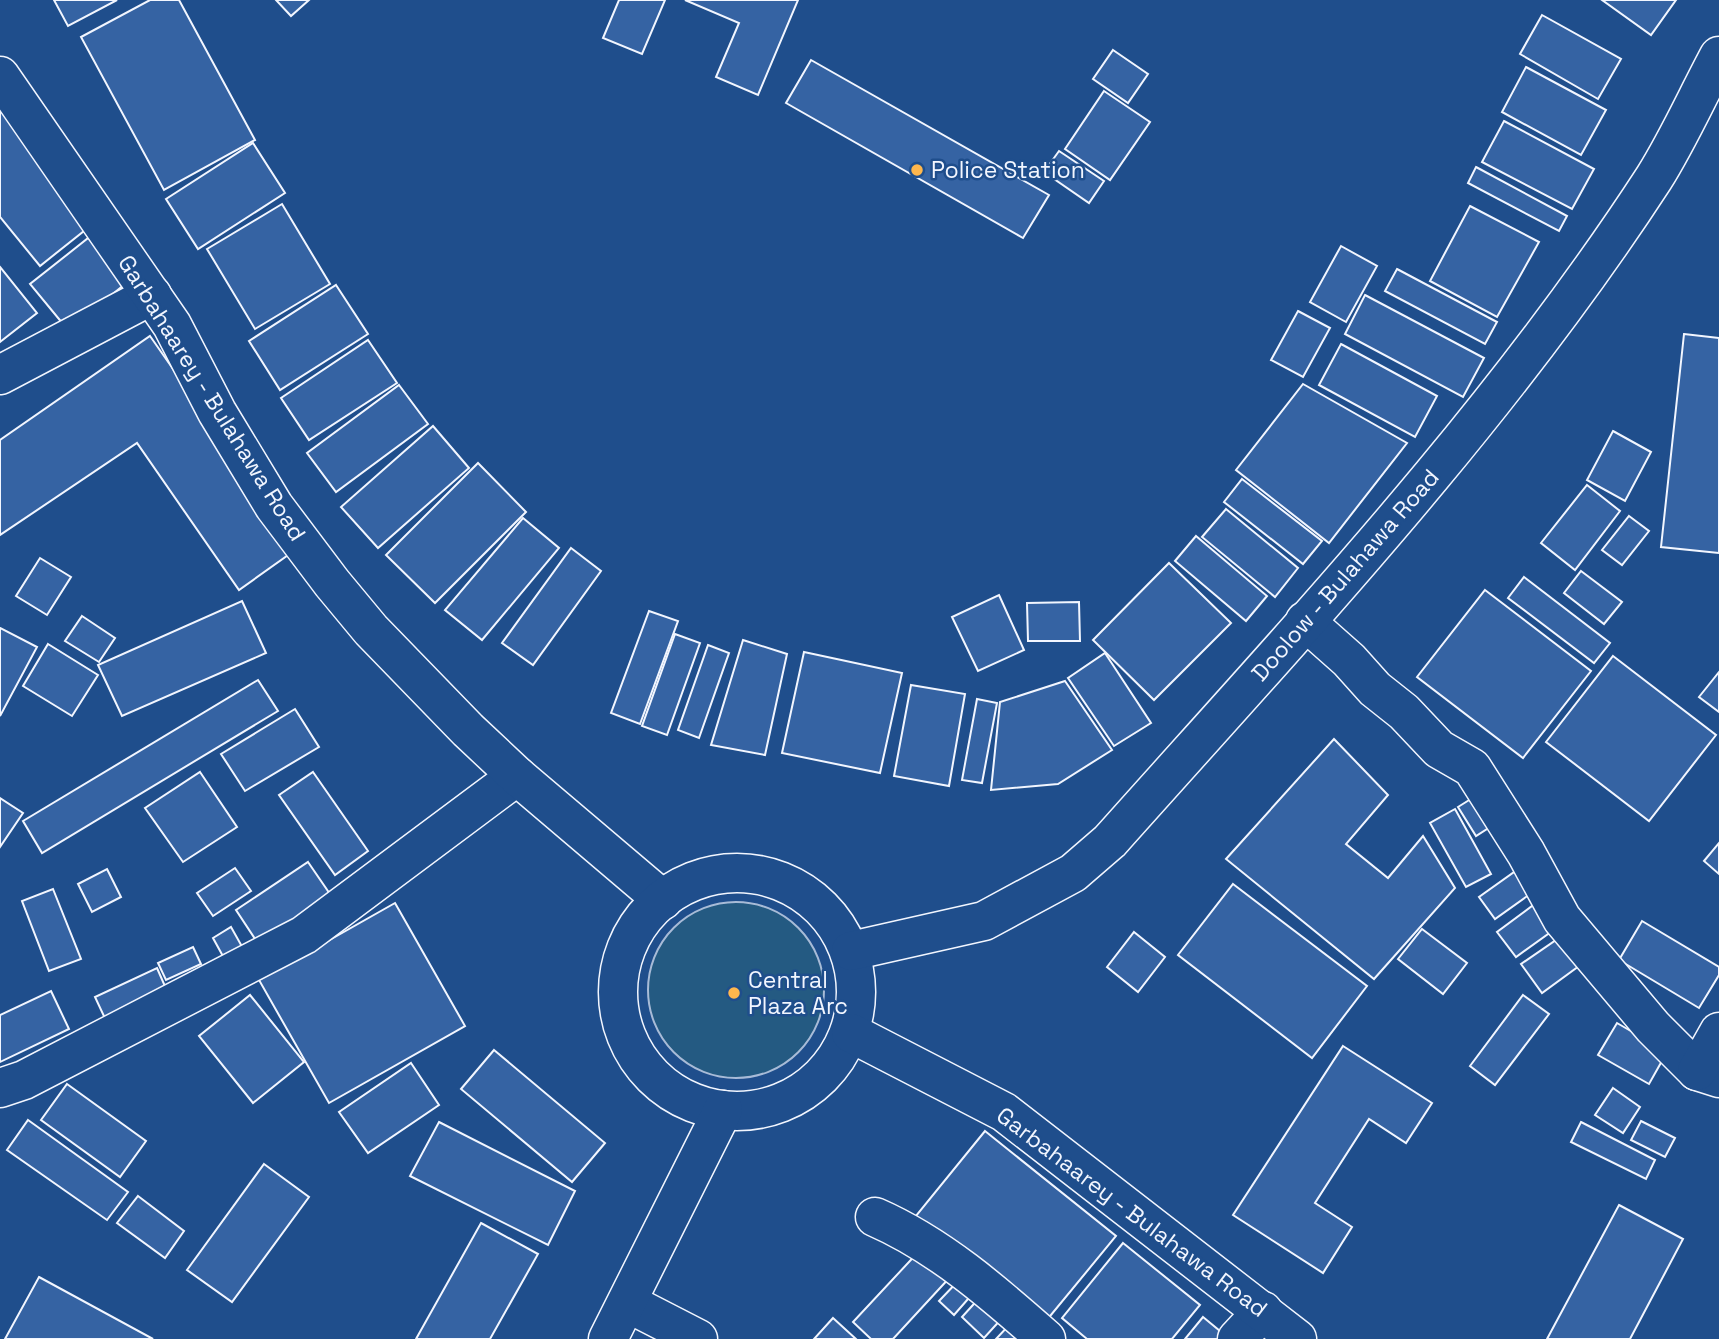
<svg xmlns="http://www.w3.org/2000/svg" width="1719" height="1339" font-family="'Space Grotesk',sans-serif">
<style>
.green{fill:#245a82;stroke:#a8bbd7;stroke-width:2}
.building{fill:#3563a3;stroke:#f2f6ff;stroke-width:2}
.lines{fill:none;stroke-linecap:round;stroke-linejoin:round}
.minor-casing{stroke:#f2f6ff;stroke-width:41}
.secondary-casing{stroke:#f2f6ff;stroke-width:41}
.minor{stroke:#1f4e8c;stroke-width:38}
.secondary{stroke:#1f4e8c;stroke-width:38}
.poi-dot{fill:#ffb74d;stroke:#1f4e8c;stroke-width:2.5}
.labels{text-anchor:middle;stroke-width:5;stroke-linejoin:round;paint-order:stroke}
.poi-label{font-size:23px;fill:#f2f6ff;stroke:#1f4e8c;text-anchor:start}
.street-label{font-size:23px;fill:#f2f6ff;stroke:#1f4e8c}
</style>
<rect width="100%" height="100%" fill="#1f4e8c"/>
<!-- green -->
<circle class="green" cx="736" cy="990" r="88"/>
<!-- building -->
<g class="building">
<polygon points="54,0 117,0 68,26"/>
<polygon points="150,0 179,0 255,140 164,190 81,37"/>
<polygon points="276,0 309,0 291,16"/>
<polygon points="619,0 665,0 642,54 603,38"/>
<polygon points="685,0 798,0 758,95 716,77 739,23"/>
<polygon points="1602,0 1676,0 1651,35"/>
<polygon points="1542,15 1621,59 1598,99 1520,54"/>
<polygon points="1113,50 1148,74 1128,103 1093,79"/>
<polygon points="811,60 1049,195 1023,238 786,103"/>
<polygon points="1526,67 1606,110 1581,155 1502,112"/>
<polygon points="1104,91 1150,122 1110,180 1065,149"/>
<polygon points="0,105 94,223 40,266 0,217"/>
<polygon points="1504,121 1594,169 1572,209 1482,162"/>
<polygon points="253,143 285,193 198,249 166,199"/>
<polygon points="1059,151 1104,181 1089,203 1044,172"/>
<polygon points="1476,167 1567,216 1559,231 1468,183"/>
<polygon points="282,204 330,284 255,329 207,249"/>
<polygon points="1470,206 1539,242 1497,317 1430,281"/>
<polygon points="97,231 135,276 68,330 30,284"/>
<polygon points="1341,246 1377,266 1346,322 1310,302"/>
<polygon points="0,267 37,313 0,342"/>
<polygon points="1397,269 1497,322 1485,344 1385,291"/>
<polygon points="336,285 368,334 280,390 249,341"/>
<polygon points="1365,295 1484,358 1463,397 1345,334"/>
<polygon points="1298,311 1330,328 1303,377 1271,360"/>
<polygon points="1684,334 1719,338 1719,553 1661,547"/>
<polygon points="150,336 298,548 239,590 137,443 0,535 0,440"/>
<polygon points="368,340 397,383 309,440 281,398"/>
<polygon points="1341,344 1437,396 1415,437 1319,385"/>
<polygon points="1303,384 1407,443 1329,543 1236,470"/>
<polygon points="399,385 428,424 336,492 307,453"/>
<polygon points="433,426 469,468 378,548 341,507"/>
<polygon points="1613,431 1651,452 1625,501 1587,480"/>
<polygon points="478,463 526,512 435,603 386,555"/>
<polygon points="1242,479 1322,541 1303,564 1224,502"/>
<polygon points="1587,485 1620,511 1575,570 1541,543"/>
<polygon points="1226,509 1298,568 1275,597 1202,537"/>
<polygon points="1629,516 1649,531 1622,565 1602,550"/>
<polygon points="523,518 559,548 482,640 445,610"/>
<polygon points="1196,536 1267,596 1246,621 1175,561"/>
<polygon points="571,548 601,571 533,665 502,643"/>
<polygon points="40,558 71,577 47,615 16,596"/>
<polygon points="1169,563 1231,623 1154,700 1093,640"/>
<polygon points="1581,571 1622,602 1604,624 1564,593"/>
<polygon points="1524,577 1610,643 1594,663 1508,598"/>
<polygon points="1485,590 1591,671 1523,758 1417,677"/>
<polygon points="999,595 1024,650 978,671 952,617"/>
<polygon points="242,601 266,653 122,716 98,665"/>
<polygon points="1079,602 1080,641 1028,641 1027,603"/>
<polygon points="649,611 678,621 640,724 611,713"/>
<polygon points="82,616 115,638 99,662 65,641"/>
<polygon points="0,628 37,647 0,716"/>
<polygon points="675,634 700,643 667,735 642,726"/>
<polygon points="743,640 787,654 765,755 711,745"/>
<polygon points="48,644 98,675 72,716 23,686"/>
<polygon points="708,645 729,653 699,738 678,730"/>
<polygon points="804,652 902,673 880,773 782,753"/>
<polygon points="1105,653 1151,723 1114,746 1068,678"/>
<polygon points="1613,656 1716,735 1649,821 1546,742"/>
<polygon points="1719,672 1719,712 1699,697"/>
<polygon points="258,680 278,711 42,853 23,821"/>
<polygon points="1065,681 1112,750 1058,784 991,790 1000,702"/>
<polygon points="911,685 965,694 949,786 894,776"/>
<polygon points="977,699 997,703 982,783 962,780"/>
<polygon points="295,709 319,747 245,791 221,754"/>
<polygon points="1334,739 1388,795 1346,844 1388,878 1423,836 1455,888 1374,979 1226,859"/>
<polygon points="200,772 237,827 183,862 145,808"/>
<polygon points="313,772 368,851 335,875 279,795"/>
<polygon points="1482,792 1501,820 1476,836 1458,807"/>
<polygon points="0,798 23,813 0,847"/>
<polygon points="1455,809 1491,874 1466,887 1430,823"/>
<polygon points="1719,843 1719,874 1704,861"/>
<polygon points="308,862 332,897 259,945 236,910"/>
<polygon points="235,868 251,891 213,916 197,893"/>
<polygon points="107,869 121,897 92,912 78,884"/>
<polygon points="1517,870 1533,892 1495,919 1479,897"/>
<polygon points="1233,884 1367,986 1312,1058 1178,955"/>
<polygon points="53,889 81,959 49,971 22,901"/>
<polygon points="395,903 465,1026 329,1103 259,980"/>
<polygon points="1536,903 1555,929 1516,957 1497,932"/>
<polygon points="1642,921 1719,967 1719,975 1699,1008 1619,960"/>
<polygon points="231,927 249,959 230,969 213,938"/>
<polygon points="1422,929 1467,963 1443,994 1398,959"/>
<polygon points="1134,932 1165,957 1138,992 1107,967"/>
<polygon points="1559,938 1579,966 1542,993 1521,964"/>
<polygon points="193,947 201,964 166,980 158,963"/>
<polygon points="157,968 171,1000 110,1029 95,997"/>
<polygon points="51,991 69,1029 0,1062 0,1015"/>
<polygon points="250,995 304,1062 253,1103 199,1036"/>
<polygon points="1523,995 1549,1014 1495,1085 1470,1066"/>
<polygon points="1617,1023 1667,1052 1649,1084 1598,1055"/>
<polygon points="1343,1046 1432,1103 1406,1143 1369,1119 1315,1203 1352,1227 1323,1273 1233,1215"/>
<polygon points="494,1050 605,1143 572,1182 461,1089"/>
<polygon points="411,1063 439,1105 368,1153 339,1112"/>
<polygon points="67,1084 146,1141 120,1177 41,1120"/>
<polygon points="1613,1088 1640,1107 1623,1133 1595,1115"/>
<polygon points="28,1120 128,1192 107,1220 7,1150"/>
<polygon points="1641,1121 1675,1138 1665,1157 1631,1140"/>
<polygon points="439,1122 575,1191 548,1245 410,1176"/>
<polygon points="1581,1122 1655,1160 1646,1179 1571,1142"/>
<polygon points="985,1131 1116,1236 1046,1321 915,1217"/>
<polygon points="264,1164 309,1197 232,1302 187,1270"/>
<polygon points="138,1196 184,1231 165,1258 117,1223"/>
<polygon points="1619,1205 1683,1239 1630,1339 1547,1339"/>
<polygon points="481,1223 538,1254 490,1339 416,1339"/>
<polygon points="1123,1243 1200,1305 1172,1339 1087,1339 1062,1318"/>
<polygon points="922,1248 952,1275 893,1339 871,1339 853,1322"/>
<polygon points="39,1277 153,1339 5,1339"/>
<polygon points="961,1278 975,1291 954,1315 939,1301"/>
<polygon points="982,1295 1004,1316 984,1338 962,1317"/>
<polygon points="1203,1317 1226,1336 1224,1339 1185,1339"/>
<polygon points="833,1318 856,1339 814,1339"/>
<polygon points="1012,1322 1030,1339 996,1339"/>
</g>
<g class="lines">
<defs>
<g id="minor">
<polyline points="0,375 152,295"/>
<polyline points="1305,621 1349,660 1375,689 1404,712 1439,749 1472,768 1526,853 1562,919 1653,1027 1697,1071 1719,1078"/>
<polyline points="1697,1071 1719,1032"/>
<polyline points="0,1088 24,1080 304,935 517,776"/>
<path d="M875 1217C939 1245 994 1293 1046 1339"/>
<polyline points="628,1303 698,1339"/>
<polyline points="1237,1339 1263,1311"/>
</g>
<g id="secondary">
<polyline points="0,76 172,325 217,412 274,506 332,583 371,630 468,730 517,776 663,900"/>
<circle cx="737" cy="992" r="119"/>
<path d="M851 951 984 921 1073 873 1110 841C1300 628 1498 418 1654 178 1678 140 1697 97 1719 56"/>
<polyline points="851,1033 1004,1112 1297,1339"/>
<polyline points="608,1339 723,1110"/>
</g>
</defs>
<!-- minor casing -->
<use href="#minor" class="minor-casing"/>
<!-- secondary casing -->
<use href="#secondary" class="secondary-casing"/>
<!-- minor -->
<use href="#minor" class="minor"/>
<!-- secondary -->
<use href="#secondary" class="secondary"/>
</g>
<!-- markers -->
<g class="poi-dot">
<circle cx="917" cy="170" r="7"/>
<circle cx="734" cy="993" r="7"/>
</g>
<g class="labels">
<!-- poi labels -->
<g class="poi-label">
<text x="931" y="178">Police Station</text>
<text x="748" y="988">Central<tspan x="748" dy="26">Plaza Arc</tspan></text>
</g>
<!-- street labels -->
<g class="street-label">
<text transform="translate(212 398) rotate(58)" y="8">Garbahaarey - Bulahawa Road</text>
<text transform="translate(1345 575) rotate(-49)" y="8">Doolow - Bulahawa Road</text>
<text transform="translate(1132 1212) rotate(37)" y="8">Garbahaarey - Bulahawa Road</text>
</g>
</g>
</svg>
